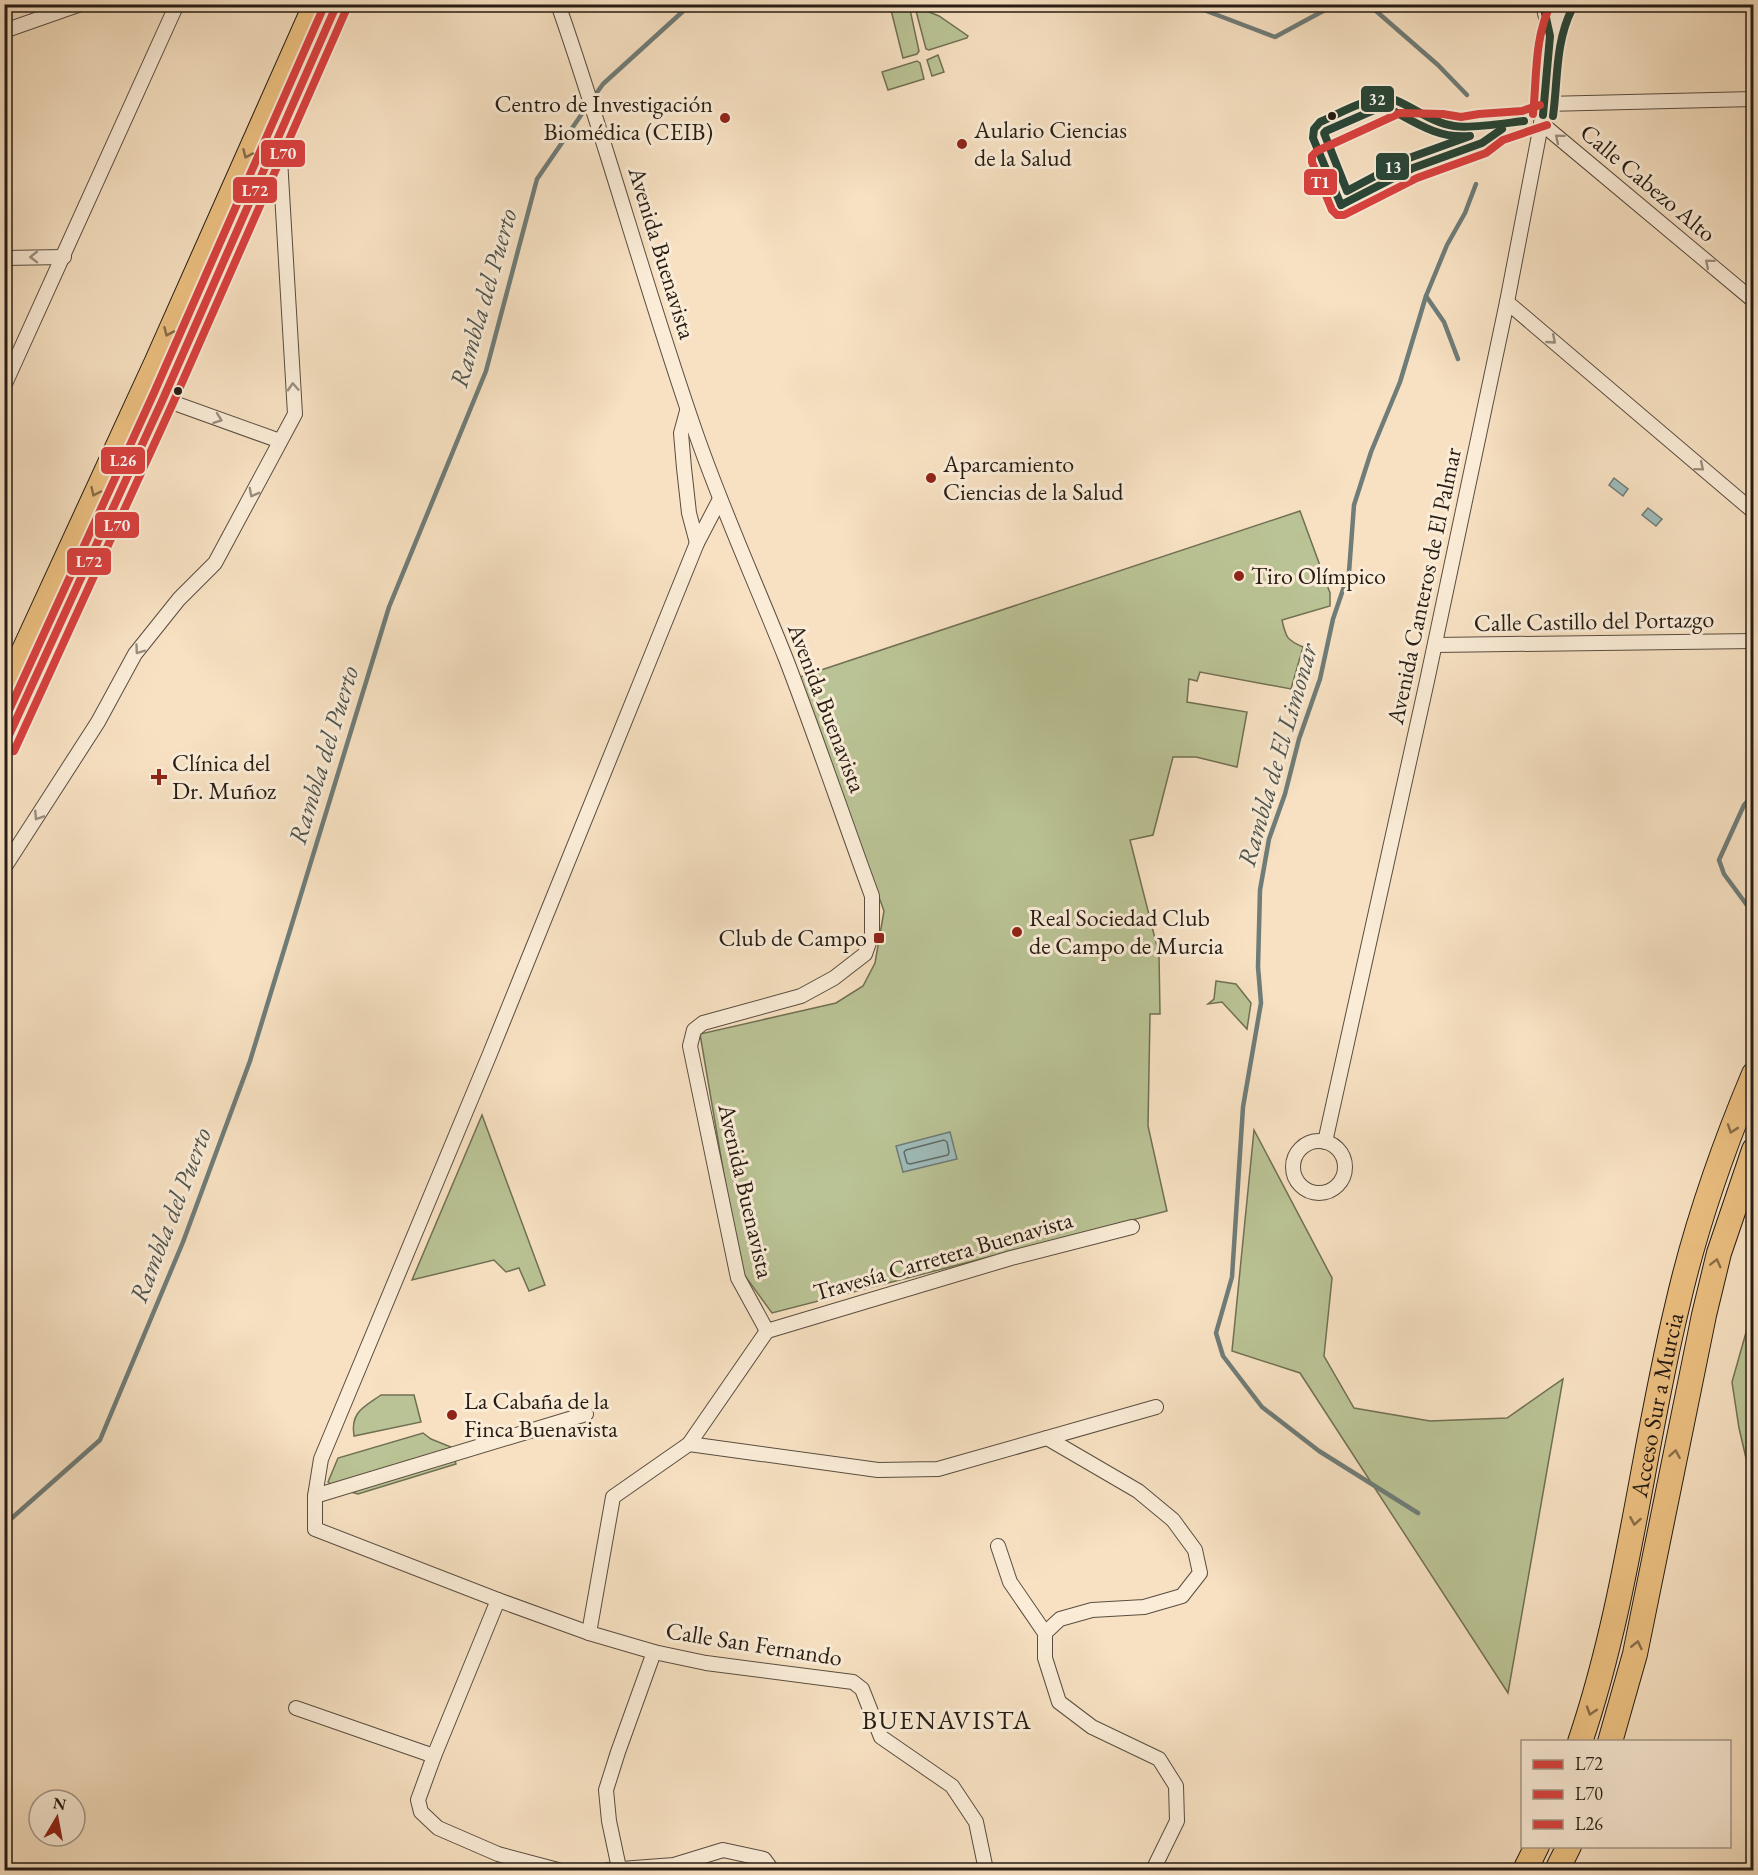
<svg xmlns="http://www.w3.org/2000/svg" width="1758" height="1875" font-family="'EB Garamond',serif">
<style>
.green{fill:#bac395;stroke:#707054;stroke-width:1.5}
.water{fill:#9fbcbb;stroke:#6f7c78;stroke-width:1.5}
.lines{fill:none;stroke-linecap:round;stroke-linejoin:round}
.shore{stroke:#626c68;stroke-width:1.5}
.stream{stroke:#6f7c78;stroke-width:4.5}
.street-casing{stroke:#5a4d40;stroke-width:16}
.primary-casing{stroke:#261c14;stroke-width:23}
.highway-casing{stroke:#261c14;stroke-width:26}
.street{stroke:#faecd7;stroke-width:14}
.primary{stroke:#ecc081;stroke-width:21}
.highway{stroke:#ecc081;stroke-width:24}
.bus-1-casing{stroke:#faecd7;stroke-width:12}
.bus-2-casing{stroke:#faecd7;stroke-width:12}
.bus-3-casing{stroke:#faecd7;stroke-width:12}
.bus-4-casing{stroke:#faecd7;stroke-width:12}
.bus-5-casing{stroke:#faecd7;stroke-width:12}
.bus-6-casing{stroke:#faecd7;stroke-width:12}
.bus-1{stroke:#da4241;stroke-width:8}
.bus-2{stroke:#da4241;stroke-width:8}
.bus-3{stroke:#da4241;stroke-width:8}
.bus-4{stroke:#294737;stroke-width:8}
.bus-5{stroke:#2a4739;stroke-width:8}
.bus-6{stroke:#da4240;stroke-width:8}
.oneway{stroke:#9b8e7f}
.oneway2{stroke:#896e4a}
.bus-dot{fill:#261c14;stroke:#faecd7;stroke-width:2}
.poi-dot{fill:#8f2418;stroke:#faecd7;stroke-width:2}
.labels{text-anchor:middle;stroke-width:6;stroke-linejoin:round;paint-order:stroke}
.poi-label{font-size:24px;fill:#261c14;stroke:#faecd7;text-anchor:start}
.street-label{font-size:24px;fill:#261c14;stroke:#faecd7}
.water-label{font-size:26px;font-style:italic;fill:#50544e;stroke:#faecd7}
.neighbourhood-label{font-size:26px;letter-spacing:1.5px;fill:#261c14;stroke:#faecd7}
.line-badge{stroke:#faecd7;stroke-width:2}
.badge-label{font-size:16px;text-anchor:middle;font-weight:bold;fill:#fff}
</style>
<rect width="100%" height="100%" fill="#f7e1c2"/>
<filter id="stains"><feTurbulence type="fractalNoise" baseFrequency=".00333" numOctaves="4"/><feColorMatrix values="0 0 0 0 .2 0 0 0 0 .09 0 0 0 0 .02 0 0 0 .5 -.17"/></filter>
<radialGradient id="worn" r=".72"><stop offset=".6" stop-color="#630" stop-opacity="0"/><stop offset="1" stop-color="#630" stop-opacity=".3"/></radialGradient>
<!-- green -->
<g class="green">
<polygon points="909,5 919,51 917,54 903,58 891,10"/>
<polygon points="919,8 939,16 968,36 967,38 929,50 926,49 916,11"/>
<polygon points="938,55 944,72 932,76 927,60"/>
<polygon points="917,61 920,63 924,79 888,90 882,72"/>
<path d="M1300 511 1330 593V606L1282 620C1286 638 1287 640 1303 647L1291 689 1200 672 1197 681 1189 679 1187 702 1247 712 1237 767 1196 757H1173L1153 835 1130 840 1159 954 1160 1014H1150L1148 1126 1167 1211 772 1313 740 1269 700 1034 836 1003 863 986 875 963 884 911 800 677Z"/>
<polygon points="1216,981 1236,984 1251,1003 1247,1029 1222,1002 1208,1004 1214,999"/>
<polygon points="482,1115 545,1285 529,1291 519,1268 506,1272 494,1260 412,1280"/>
<polygon points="1254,1130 1332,1278 1324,1356 1354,1408 1430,1421 1507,1418 1563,1379 1508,1693 1300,1373 1232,1351"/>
<polygon points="1753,1318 1753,1488 1739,1428 1732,1382 1749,1322"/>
<path d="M381 1395H414L421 1422 354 1436C350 1412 364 1407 381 1395Z"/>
<polygon points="423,1433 431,1439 451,1447 456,1464 358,1494 336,1488 328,1482 338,1458"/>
</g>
<!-- water -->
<g class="water">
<polygon points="1614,478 1628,489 1623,496 1609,485"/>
<polygon points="1648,508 1662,519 1656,526 1642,515"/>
<polygon points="950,1132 957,1159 903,1172 896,1146"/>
</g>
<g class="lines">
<!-- shore -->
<polygon class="shore" points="944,1140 947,1142 949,1152 948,1155 910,1164 907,1163 904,1152 906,1150"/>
<!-- stream -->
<g class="stream">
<polyline points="1197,4 1204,10 1275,37 1336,4"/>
<polyline points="1368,4 1438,65 1467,95"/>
<polyline points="593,98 603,84 691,4"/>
<polyline points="1426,296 1444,322 1458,359"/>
<polyline points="1752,912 1724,874 1719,860 1744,805 1754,794"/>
<polyline points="1418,1513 1319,1451 1262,1407 1223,1356 1216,1333 1232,1277 1243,1107 1261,1003 1258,967 1260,890 1269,839 1285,794 1299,739 1320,679 1333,619 1349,572 1354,505 1371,452 1400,382 1426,296 1447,245 1465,213 1476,184"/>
<polyline points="4,1525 100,1440 183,1242 250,1061 389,607 486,371 537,179 588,105"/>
</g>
<defs>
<g id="street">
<path d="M558 4C607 144 645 286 693 425 720 505 755 581 786 659 816 737 843 817 872 896V934L865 954 834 978 801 996 703 1023 694 1030 690 1046 738 1278 767 1331"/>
<polyline points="4,31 81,4"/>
<polyline points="1551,31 1563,4"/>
<polyline points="1545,104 1754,99"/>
<polyline points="1541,123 1754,301"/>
<polyline points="4,258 64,257"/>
<polyline points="1507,302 1754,512"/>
<polyline points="4,386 177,4"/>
<polyline points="163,399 280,441"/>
<polyline points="688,412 687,411 681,433 684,468 689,513 697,543"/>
<polyline points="1435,645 1754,641"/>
<polyline points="4,868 98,722 135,654 179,599 215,563 295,414 279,142"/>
<circle cx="1319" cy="1167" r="26"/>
<polyline points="1325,1142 1427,681 1507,302 1545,104 1550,36 1543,4"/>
<polyline points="767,1331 1011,1258 1132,1227"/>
<polyline points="586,1414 315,1496 321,1459 489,1056 697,543 720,499"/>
<polyline points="1047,1438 1138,1491 1173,1520 1195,1550 1200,1573 1182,1596 1144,1607 1092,1610 1060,1619 1045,1633 1045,1658 1059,1702 1092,1727 1159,1759 1176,1786 1177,1821 1153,1870"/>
<polyline points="689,1444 878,1470 938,1469 1156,1407"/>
<polyline points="315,1496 315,1529 498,1600 589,1633 654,1652 706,1663 853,1682 862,1689 881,1737 952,1786 976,1822 986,1870"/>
<polyline points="998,1546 1010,1582 1045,1633"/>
<polyline points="498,1600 434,1756 418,1800 421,1812 438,1828 498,1854 558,1870"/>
<polyline points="589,1633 613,1497 689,1444 767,1331"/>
<polyline points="296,1708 434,1756"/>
<polyline points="619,1868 609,1821 606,1790 618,1752 654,1652"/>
<polyline points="608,1870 674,1865 723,1850 764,1859 772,1870"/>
</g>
<g id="primary">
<polyline points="4,690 155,362 314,4"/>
<polyline points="4,747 163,399 337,4"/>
</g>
<g id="highway">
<path id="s1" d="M1580 1742C1628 1600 1642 1452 1677 1307 1695 1228 1722 1150 1754 1074"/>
<polyline points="1610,1742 1635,1654 1704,1315 1719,1253 1754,1150"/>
<polyline points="1525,1870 1537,1846"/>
<polyline points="1557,1870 1569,1846"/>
</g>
</defs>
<!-- street casing -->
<use href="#street" class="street-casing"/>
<!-- primary casing -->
<use href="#primary" class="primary-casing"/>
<!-- highway casing -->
<use href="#highway" class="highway-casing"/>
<!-- street -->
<use href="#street" class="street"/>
<!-- primary -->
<use href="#primary" class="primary"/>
<!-- highway -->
<use href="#highway" class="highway"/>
<defs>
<polyline id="bus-1" points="4,746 163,399 337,4"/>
<polyline id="bus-2" points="14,751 173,403 347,8"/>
<polyline id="bus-3" points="4,721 153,395 325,4"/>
<g id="bus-4">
<polyline points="1543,115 1550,36 1543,4"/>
<path d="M1341 205 1313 138 1314 129 1320 122C1339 114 1375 92 1395 100 1415 108 1432 123 1454 126 1470 129 1506 123 1524 121"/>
<polyline points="1341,205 1413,168 1482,143 1502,129"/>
</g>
<g id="bus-5">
<path d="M1382 109H1390C1416 123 1439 139 1470 136L1409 158 1347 191 1324 133 1326 131 1374 110Z"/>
<path d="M1553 116C1558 80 1555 43 1572 9"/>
</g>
<g id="bus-6">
<polyline points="1540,105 1522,111 1479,114 1461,117 1443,114 1400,113 1317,151 1312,156 1312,162 1332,210 1337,215 1344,215 1417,178 1486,153 1503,140 1547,125"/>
<path d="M1533 114C1537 77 1534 38 1551 4"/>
</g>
</defs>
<!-- bus-1 casing -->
<use href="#bus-1" class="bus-1-casing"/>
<!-- bus-2 casing -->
<use href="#bus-2" class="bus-2-casing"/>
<!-- bus-3 casing -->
<use href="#bus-3" class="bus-3-casing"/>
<!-- bus-4 casing -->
<use href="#bus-4" class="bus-4-casing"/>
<!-- bus-5 casing -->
<use href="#bus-5" class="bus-5-casing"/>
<!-- bus-6 casing -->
<use href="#bus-6" class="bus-6-casing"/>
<!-- bus-1 -->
<use href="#bus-1" class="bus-1"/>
<!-- bus-2 -->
<use href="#bus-2" class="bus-2"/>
<!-- bus-3 -->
<use href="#bus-3" class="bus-3"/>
<!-- bus-4 -->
<use href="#bus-4" class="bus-4"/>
<!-- bus-5 -->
<use href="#bus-5" class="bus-5"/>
<!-- bus-6 -->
<use href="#bus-6" class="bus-6"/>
</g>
<!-- one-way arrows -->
<defs><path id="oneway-chevron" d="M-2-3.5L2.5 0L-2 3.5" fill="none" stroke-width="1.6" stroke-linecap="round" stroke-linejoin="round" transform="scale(1.5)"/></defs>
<g class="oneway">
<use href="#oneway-chevron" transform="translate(1559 138) rotate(-140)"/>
<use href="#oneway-chevron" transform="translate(34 257) rotate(179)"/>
<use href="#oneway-chevron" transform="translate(1709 263) rotate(-140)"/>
<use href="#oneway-chevron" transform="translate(1552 340) rotate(41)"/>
<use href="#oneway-chevron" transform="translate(293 387) rotate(-93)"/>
<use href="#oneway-chevron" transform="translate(218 419) rotate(20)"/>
<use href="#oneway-chevron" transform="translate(1700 467) rotate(40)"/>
<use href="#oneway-chevron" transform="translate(253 493) rotate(118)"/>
<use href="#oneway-chevron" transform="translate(139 650) rotate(126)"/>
<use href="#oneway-chevron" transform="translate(38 816) rotate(123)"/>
</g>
<g class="oneway2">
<use href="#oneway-chevron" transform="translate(247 154) rotate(114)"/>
<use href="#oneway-chevron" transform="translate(168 332) rotate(114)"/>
<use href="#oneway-chevron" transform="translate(95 492) rotate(115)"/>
<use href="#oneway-chevron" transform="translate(1732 1129) rotate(109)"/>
<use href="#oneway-chevron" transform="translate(1716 1263) rotate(-76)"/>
<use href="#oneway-chevron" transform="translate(1675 1454) rotate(-80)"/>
<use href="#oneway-chevron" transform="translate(1635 1521) rotate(100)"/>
<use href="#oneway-chevron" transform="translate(1637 1645) rotate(-77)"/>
<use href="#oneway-chevron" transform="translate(1591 1711) rotate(108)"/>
</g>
<!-- markers -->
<g class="bus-dot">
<circle cx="1332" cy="116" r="5"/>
<circle cx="178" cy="391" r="5"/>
</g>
<g class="poi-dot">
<circle cx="725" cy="118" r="6"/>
<circle cx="962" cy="144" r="6"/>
<circle cx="931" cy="478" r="6"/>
<circle cx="1239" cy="576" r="6"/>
<path d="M156 768h6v6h6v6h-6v6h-6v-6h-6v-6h6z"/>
<circle cx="1017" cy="932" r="6"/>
<rect x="873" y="932" width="12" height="12" rx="3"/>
<circle cx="452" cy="1415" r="6"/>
</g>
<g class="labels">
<!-- poi labels -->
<g class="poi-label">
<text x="713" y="112" text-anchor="end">Centro de Investigación<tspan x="713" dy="28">Biomédica (CEIB)</tspan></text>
<text x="974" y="138">Aulario Ciencias<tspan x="974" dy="28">de la Salud</tspan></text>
<text x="943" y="472">Aparcamiento<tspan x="943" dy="28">Ciencias de la Salud</tspan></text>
<text x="1251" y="584">Tiro Olímpico</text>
<text x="172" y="771">Clínica del<tspan x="172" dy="28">Dr. Muñoz</tspan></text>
<text x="1029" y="926">Real Sociedad Club<tspan x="1029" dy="28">de Campo de Murcia</tspan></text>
<text x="867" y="946" text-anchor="end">Club de Campo</text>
<text x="464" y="1409">La Cabaña de la<tspan x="464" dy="28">Finca Buenavista</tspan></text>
</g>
<!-- street labels -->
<g class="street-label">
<text transform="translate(1648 183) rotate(40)" y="8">Calle Cabezo Alto</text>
<text transform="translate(662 253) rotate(73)" y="8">Avenida Buenavista</text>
<text transform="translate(1424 586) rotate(-78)" y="8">Avenida Canteros de El Palmar</text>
<text transform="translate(1594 621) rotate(-1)" y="8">Calle Castillo del Portazgo</text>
<text transform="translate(827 708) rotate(69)" y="8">Avenida Buenavista</text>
<text transform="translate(746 1191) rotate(77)" y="8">Avenida Buenavista</text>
<text transform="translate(943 1256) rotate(-16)" y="8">Travesía Carretera Buenavista</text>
<text dy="8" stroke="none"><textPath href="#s1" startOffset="346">Acceso Sur a Murcia</textPath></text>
<text transform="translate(754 1644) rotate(9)" y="8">Calle San Fernando</text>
</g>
<!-- water labels -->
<g class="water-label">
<text transform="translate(483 298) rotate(-74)" y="9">Rambla del Puerto</text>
<text transform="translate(323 755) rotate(-73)" y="9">Rambla del Puerto</text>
<text transform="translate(1277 755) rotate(-74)" y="9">Rambla de El Limonar</text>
<text transform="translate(170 1215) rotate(-69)" y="9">Rambla del Puerto</text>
</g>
<!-- neighbourhood labels -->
<g class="neighbourhood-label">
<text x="947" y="1729">BUENAVISTA</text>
</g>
</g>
<g class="line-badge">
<rect x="1360" y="85" width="35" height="28" rx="6" fill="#294737"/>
<rect x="260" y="139" width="46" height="29" rx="6" fill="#da4241"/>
<rect x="1375" y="152" width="35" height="29" rx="6" fill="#2a4739"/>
<rect x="1303" y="168" width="35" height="28" rx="6" fill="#da4240"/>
<rect x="232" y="176" width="46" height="28" rx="6" fill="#da4241"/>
<rect x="100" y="446" width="46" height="29" rx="6" fill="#da4241"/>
<rect x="94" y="511" width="46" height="28" rx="6" fill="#da4241"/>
<rect x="66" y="547" width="46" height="29" rx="6" fill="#da4241"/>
</g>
<g class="badge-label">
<text x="1377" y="105">32</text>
<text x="283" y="159">L70</text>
<text x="1393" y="173">13</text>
<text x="1320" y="188">T1</text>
<text x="255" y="196">L72</text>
<text x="123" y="466">L26</text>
<text x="117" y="531">L70</text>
<text x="89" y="567">L72</text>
</g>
<!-- margin -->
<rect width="1758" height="1875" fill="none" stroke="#f7e1c2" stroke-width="24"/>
<rect x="6" y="6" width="1746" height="1863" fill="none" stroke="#261c14" stroke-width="3"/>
<rect x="12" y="12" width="1734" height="1851" fill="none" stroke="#261c14" stroke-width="1.5"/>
<!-- legend -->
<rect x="1521" y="1740" width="210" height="108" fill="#faecd7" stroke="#a59989" stroke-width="1.5"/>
<rect x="1533" y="1760" width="30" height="9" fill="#da4241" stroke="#a59989" stroke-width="1.5"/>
<text x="1575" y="1770" font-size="18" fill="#261c14">L72</text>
<rect x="1533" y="1790" width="30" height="9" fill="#da4241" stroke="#a59989" stroke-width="1.5"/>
<text x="1575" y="1800" font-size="18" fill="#261c14">L70</text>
<rect x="1533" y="1820" width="30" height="9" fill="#da4241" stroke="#a59989" stroke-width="1.5"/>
<text x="1575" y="1830" font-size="18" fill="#261c14">L26</text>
<!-- north arrow -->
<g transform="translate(57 1818) rotate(10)"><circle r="28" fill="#faecd7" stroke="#a59989" stroke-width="1.5"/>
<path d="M0-4.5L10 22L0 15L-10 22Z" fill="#8f2418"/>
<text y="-9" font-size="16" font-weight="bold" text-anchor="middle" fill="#261c14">N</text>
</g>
<rect width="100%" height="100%" filter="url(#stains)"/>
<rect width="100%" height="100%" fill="url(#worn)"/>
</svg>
